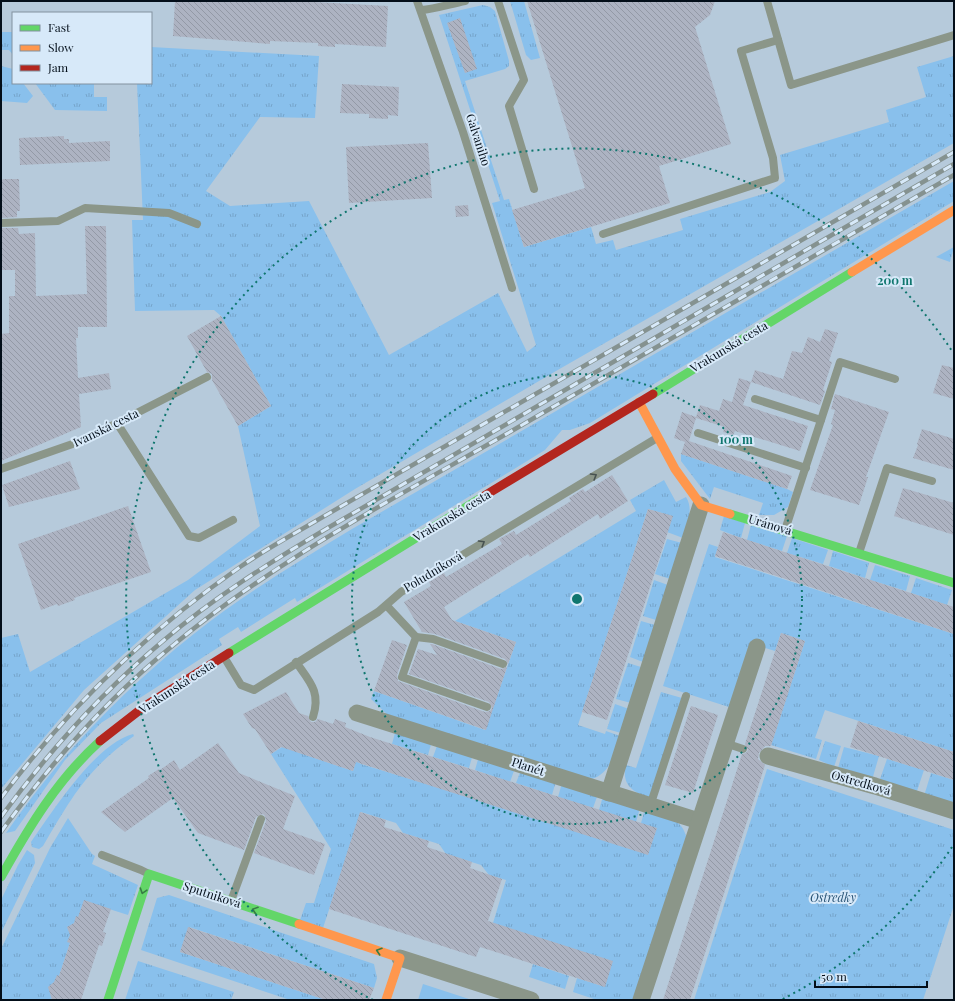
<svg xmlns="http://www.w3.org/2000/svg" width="955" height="1001" font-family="'Playfair Display',serif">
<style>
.grass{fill:url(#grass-tufts)}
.pitch{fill:#89c0ec}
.building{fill:url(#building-back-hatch)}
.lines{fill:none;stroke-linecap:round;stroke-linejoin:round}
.lane{stroke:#8b9689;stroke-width:8}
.street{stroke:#8b9689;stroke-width:17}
.fast{stroke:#63d668;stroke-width:9}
.slow{stroke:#ff974d;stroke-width:9}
.jam{stroke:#b3261e;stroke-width:9}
.rail-casing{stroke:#859290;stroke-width:4.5}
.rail{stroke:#d7e9f9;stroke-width:3;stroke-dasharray:9;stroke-linecap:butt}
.oneway{stroke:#475251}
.oneway2{stroke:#387c44}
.ring{fill:none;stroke:#0f766e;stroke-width:2;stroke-dasharray:2 4}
.labels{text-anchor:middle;stroke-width:4;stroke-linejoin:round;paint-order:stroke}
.street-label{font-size:12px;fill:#030e19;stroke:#d7e9f9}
.park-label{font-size:12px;font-style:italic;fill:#285375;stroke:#d7e9f9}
.centre{fill:#0f766e;stroke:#d7e9f9;stroke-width:2}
.ring-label{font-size:12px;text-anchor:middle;font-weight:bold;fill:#0f766e;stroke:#d7e9f9;stroke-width:4;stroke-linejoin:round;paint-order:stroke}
</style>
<defs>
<pattern id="grass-tufts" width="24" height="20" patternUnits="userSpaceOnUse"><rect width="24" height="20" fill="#89c0ec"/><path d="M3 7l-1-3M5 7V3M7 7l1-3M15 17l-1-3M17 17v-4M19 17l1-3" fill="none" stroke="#75a4ca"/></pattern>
<pattern id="building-back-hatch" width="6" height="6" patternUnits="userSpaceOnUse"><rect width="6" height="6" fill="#adb3c2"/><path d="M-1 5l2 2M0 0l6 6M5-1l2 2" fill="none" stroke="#9399a6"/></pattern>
</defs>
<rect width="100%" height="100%" fill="#b6cadb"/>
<!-- grass -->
<g class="grass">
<polygon points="510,1 524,1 540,58 531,60 526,55"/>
<polygon points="483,5 490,7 495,11 509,61 509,66 505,69 465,81 504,200 509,199 524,247 591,227 596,244 613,240 616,250 683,230 680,219 770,192 785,181 780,155 889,122 886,110 926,97 917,67 954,56 954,143 556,371 355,489 195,590 84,690 1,789 1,638 18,634 30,672 188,580 260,526 238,426 271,406 221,316 214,310 135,311 132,220 143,220 137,83 151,83 151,47 319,56 315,118 260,117 206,191 230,206 309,201 389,355 498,293 527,352 536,345 492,203 500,201 439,15"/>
<polygon points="1,32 13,32 13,55 9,50 1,50"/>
<polygon points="1,66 13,69 13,83 23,83 33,96 27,103 1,101"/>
<polygon points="35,83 94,83 94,97 107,97 107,111 55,110"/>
<path d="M954 181V201L590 423 570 430H562L545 450 297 602 295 598 241 632 238 627 219 639 222 645 101 723 65 760 15 831 6 833C58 757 123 690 195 633 244 594 298 562 352 529Z"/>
<polygon points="954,247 950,262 936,257"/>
<polygon points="681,454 787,489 793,492 788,507 774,515 759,515 763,503 714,487 710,499 681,461"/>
<path d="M664 480 676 502 686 497C694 509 687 526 683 538L667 532 672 516 648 509 578 725 605 734 606 731 620 736C615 752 611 773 592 779L393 720 371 699 374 691 485 730 516 642 455 621 636 511 630 500Z"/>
<polygon points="724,516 745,523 741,538 720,530"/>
<polygon points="751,525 787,536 782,551 747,540"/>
<polygon points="792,538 828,550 823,564 787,553"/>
<polygon points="667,539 682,543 670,579 655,574"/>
<polygon points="709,544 718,547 715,557 954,634 954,752 825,710 815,738 822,740 816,759 771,745 805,641 781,633 775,651 759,646 732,708 663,686"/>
<polygon points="833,551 869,563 865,578 829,566"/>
<polygon points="875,565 910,576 906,591 870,580"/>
<polygon points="916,578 952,590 947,605 911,593"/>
<polygon points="654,580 668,585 656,620 643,616"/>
<polygon points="641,621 655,625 643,662 630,657"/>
<polygon points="628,663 641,667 631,703 616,699"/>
<path d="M661 692 682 698 650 798C633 792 621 785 626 765L636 768Z"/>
<polygon points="615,704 629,709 621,733 607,729"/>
<polygon points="396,729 432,741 428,755 392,744"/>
<path d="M133 734 134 736C87 769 72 797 43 846L39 849 32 847 31 842C53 811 95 744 133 734Z"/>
<path d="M293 740 297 752 353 771 356 761 361 764 443 789 641 823 645 809C665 817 683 817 687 840L636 1000H597L573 992 577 978 605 987 493 923 506 880 489 875 481 865 446 854 439 844 403 833 396 823 361 812 323 928 300 920 306 903H314L331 849 271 754Z"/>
<polygon points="825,741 841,746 834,767 819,760"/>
<polygon points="438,743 473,754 469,768 433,757"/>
<polygon points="844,747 879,756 872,780 838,768"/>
<polygon points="479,756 515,768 510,782 475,770"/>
<polygon points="887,759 924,770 916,794 879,782"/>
<polygon points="767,769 954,830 954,905 923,1000 694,1000"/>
<polygon points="521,770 556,781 552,795 516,783"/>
<polygon points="931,773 954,780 954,806 924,796"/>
<polygon points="562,783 598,794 593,808 558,797"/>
<polygon points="603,796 640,808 636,822 599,810"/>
<polygon points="68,818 92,854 95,856 92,864 138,885 128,915 84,901 51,1000 1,1000 1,949 50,848"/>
<polygon points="27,850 34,855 35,863 1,933 1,900 18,865"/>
<polygon points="169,895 374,964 377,978 374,988 189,927 180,952 326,1000 290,1000 141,950 157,898"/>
<polygon points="138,961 234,992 231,1000 125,1000"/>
<polygon points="533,964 569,976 565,989 529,977"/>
</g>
<!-- pitch -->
<polygon class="pitch" points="423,984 472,1000 418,1000"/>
<!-- building -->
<g class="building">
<polygon points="175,1 297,1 388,6 386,47 335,44 335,47 318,46 318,43 270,41 270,44 173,36"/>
<polygon points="527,1 715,1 710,15 695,27 731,144 659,166 670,203 524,247 512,210 585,188"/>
<polygon points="460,18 477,69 465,73 447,23"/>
<polygon points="342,84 399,87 398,116 388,115 388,119 369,118 369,114 340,113"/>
<polygon points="64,136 64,139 69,139 69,143 110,141 110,161 20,165 19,138"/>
<polygon points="428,143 432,198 349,203 346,147"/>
<polygon points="3,179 19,179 20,211 17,211 17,217 1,218 1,181"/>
<polygon points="468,205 469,216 456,217 455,206"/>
<polygon points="85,226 106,226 107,327 78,327 78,338 76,338 78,378 109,373 111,389 79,394 81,427 1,461 1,334 9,333 9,296 15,296 15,270 1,270 1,228 18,228 19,234 35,233 36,296 87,294"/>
<polygon points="221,316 271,406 238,426 212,380 212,374 207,372 187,336"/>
<polygon points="825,329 838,333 829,361 832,362 823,390 825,391 820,405 751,382 755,370 783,379 792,351 802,353 808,337 820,342"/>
<polygon points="942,365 954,368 954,399 933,393"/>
<polygon points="739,378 751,382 743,405 808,426 800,451 735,431 733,435 723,432 725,427 696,418 689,441 792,476 787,489 681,454 685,442 674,438 682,412 696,417 700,405 719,411 723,399 732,402"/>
<polygon points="835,394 889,412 866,477 868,477 859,505 810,490 833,425 831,424 835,410 831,409"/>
<polygon points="922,429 954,439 954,470 913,458 918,445 917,444"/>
<polygon points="70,461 80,489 9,507 2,485"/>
<polygon points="612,475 628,501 600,519 598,514 530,557 528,554 444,607 452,620 516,642 508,664 505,659 435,634 422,632 404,602 431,586 429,582 444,573 446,577 502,544 499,539 514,531 516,535 571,501 569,498 583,489 585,492"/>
<polygon points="903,488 954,503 954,535 894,516"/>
<polygon points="128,506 151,572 74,598 75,600 58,606 57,604 41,610 18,544"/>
<polygon points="648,509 673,516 607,720 582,712"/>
<polygon points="723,532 954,607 954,634 715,556"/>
<polygon points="781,633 805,641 771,746 765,746 759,753 758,759 765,765 690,1000 663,1000 742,754 746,753 748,750 745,744"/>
<polygon points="392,640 407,645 397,675 398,681 485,712 490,711 492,708 489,702 409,674 418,649 437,655 430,644 432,644 501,669 507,667 486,730 374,691"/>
<polygon points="286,692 299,713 308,716 311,722 315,722 318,719 333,724 335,719 346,723 345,727 370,737 657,828 648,855 356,762 353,771 281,747 271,754 255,729 252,728 243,714"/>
<polygon points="691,706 718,715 693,793 665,785"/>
<polygon points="858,721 954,752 954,780 850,747"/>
<polygon points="218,743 239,773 295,796 283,829 325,844 314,875 254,853 266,821 265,816 263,814 256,817 244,850 198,833 173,798 125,832 101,812 149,778 148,776 159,769 160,770 174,760 180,770"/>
<polygon points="360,812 386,820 384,827 429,841 427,847 472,862 470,868 502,879 488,921 613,961 605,987 480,947 476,957 329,909"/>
<polygon points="84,900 111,909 103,932 106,933 102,946 99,945 81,1000 52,1000 48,987 54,982 57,975 59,976 70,943 67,942 70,935 67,927 74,923 76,916 78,917"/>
<polygon points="188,927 374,988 369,1000 326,1000 180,952"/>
</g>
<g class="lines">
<!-- lane -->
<g class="lane">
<polyline points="417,1 463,132 512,288"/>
<polyline points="498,1 524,80 509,106 534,189"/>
<polyline points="767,1 791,85 954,35"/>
<path d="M421 10C435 9 450 4 465 1"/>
<polyline points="1,223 58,221 85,208 169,213 197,224"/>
<polyline points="603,234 775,178 773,158 741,51 778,40"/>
<polyline points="755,399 821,420"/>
<polyline points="117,423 189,536 199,538 233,520"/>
<polyline points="698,433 806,468"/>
<polyline points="1,469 84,440 207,377"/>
<polyline points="785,530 840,362 895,379"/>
<polyline points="859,553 887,468 932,481"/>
<polyline points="387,606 416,637 402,677 487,707"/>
<polyline points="416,637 433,639 503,664"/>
<polyline points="224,657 241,685 254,690 378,612 401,592 657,438"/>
<path d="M296 662C310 682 321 692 313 717"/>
<polyline points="725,743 743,749"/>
<polyline points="650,806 686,696"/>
<polyline points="102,855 141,870 149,874"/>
<polyline points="231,901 261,819"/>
</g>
<!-- street -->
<g class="street">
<polyline points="357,713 699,821"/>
<polyline points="768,756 875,786 954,811"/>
<polyline points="609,793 701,505"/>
<polyline points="400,958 531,1000"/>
<polyline points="641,1000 757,647"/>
</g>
<!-- fast -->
<g class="fast">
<polyline points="653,394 852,272"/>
<polyline points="730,514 954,583"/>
<polyline points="229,653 484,496"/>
<path d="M1 877C29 827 57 780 100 741"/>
<polyline points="108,1000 149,874 299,924"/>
</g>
<!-- slow -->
<g class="slow">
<polyline points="852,272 954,210"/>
<polyline points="639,402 675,469 701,505 730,514"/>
<polyline points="299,924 400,958 386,1000"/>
</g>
<!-- jam -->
<g class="jam">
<polyline points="484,496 653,394"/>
<polyline points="100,741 145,706 229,653"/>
</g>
<defs>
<g id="rail">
<path d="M1 798C68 708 148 631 240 567 266 549 294 534 321 518L954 152"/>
<path d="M1 817C48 752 102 692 163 641 213 598 269 563 326 529L954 164"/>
<path d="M1 832C50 764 106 700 171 647 277 558 403 494 522 425 666 341 810 258 954 175"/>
</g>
</defs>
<!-- rail casing -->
<use href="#rail" class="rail-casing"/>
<!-- rail -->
<use href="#rail" class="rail"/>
</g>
<!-- one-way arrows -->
<defs><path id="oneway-chevron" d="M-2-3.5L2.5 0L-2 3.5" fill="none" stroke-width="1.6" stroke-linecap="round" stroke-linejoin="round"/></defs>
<g class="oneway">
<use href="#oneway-chevron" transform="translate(594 476) rotate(-31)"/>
<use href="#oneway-chevron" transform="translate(482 543) rotate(-31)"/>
</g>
<g class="oneway2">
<use href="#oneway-chevron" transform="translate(143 891) rotate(108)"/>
<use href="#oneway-chevron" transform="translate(255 910) rotate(-162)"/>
<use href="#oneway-chevron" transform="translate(379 951) rotate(-162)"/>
</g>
<!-- distance rings -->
<g class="ring">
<circle cx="577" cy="599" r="225"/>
<path d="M952 847A450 450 0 0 1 781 1000M373 1000A450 450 0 1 1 952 351"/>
</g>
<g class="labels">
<!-- street labels -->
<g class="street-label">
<text transform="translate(478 140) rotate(72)" y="4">Galvaniho</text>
<text transform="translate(729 347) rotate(-31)" y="4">Vrakunská cesta</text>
<text transform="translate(106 428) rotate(-26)" y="4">Ivanská cesta</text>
<text transform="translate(452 516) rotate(-31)" y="4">Vrakunská cesta</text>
<text transform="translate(770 525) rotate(17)" y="4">Uránová</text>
<text transform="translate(433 572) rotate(-31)" y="4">Poludníková</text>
<text transform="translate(177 687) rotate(-33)" y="4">Vrakunská cesta</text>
<text transform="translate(528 767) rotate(18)" y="4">Planét</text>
<text transform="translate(861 783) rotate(16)" y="4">Ostredková</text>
<text transform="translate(212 895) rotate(18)" y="4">Sputniková</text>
</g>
<!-- park labels -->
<g class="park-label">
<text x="833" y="902">Ostredky</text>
</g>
</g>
<circle cx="577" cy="599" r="6" class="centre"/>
<g class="ring-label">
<text x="895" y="285">200 m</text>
<text x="736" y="444">100 m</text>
</g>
<!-- border -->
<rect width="955" height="1001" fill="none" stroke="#030e19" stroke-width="4"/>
<!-- legend -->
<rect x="12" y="12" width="140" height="72" fill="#d7e9f9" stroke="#82919f"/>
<rect x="20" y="25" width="20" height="6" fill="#63d668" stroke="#82919f"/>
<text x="48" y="32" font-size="12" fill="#030e19">Fast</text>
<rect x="20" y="45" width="20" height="6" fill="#ff974d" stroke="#82919f"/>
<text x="48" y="52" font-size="12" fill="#030e19">Slow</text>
<rect x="20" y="65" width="20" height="6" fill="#b3261e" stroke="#82919f"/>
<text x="48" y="72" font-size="12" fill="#030e19">Jam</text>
<!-- scale -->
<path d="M815 981v6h112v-6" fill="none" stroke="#030e19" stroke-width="2"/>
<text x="821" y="981" font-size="12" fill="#030e19" stroke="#d7e9f9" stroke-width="3" paint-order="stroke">50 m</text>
</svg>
